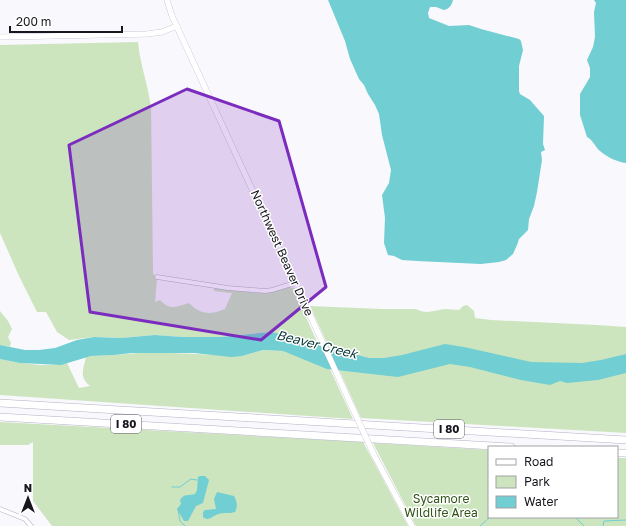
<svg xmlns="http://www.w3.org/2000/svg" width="626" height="526" font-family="'Golos Text',sans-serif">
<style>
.green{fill:#cce5bf}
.water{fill:#71ced2}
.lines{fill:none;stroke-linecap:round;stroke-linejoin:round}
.stream{stroke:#71ced2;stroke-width:1}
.street-casing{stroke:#b6b1c6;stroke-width:5}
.secondary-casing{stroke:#b6b1c6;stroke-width:6}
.highway-casing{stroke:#b6b1c6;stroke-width:8}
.street{stroke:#fff;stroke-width:4}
.secondary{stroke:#fff;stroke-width:5.5}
.highway{stroke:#fff;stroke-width:7}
.secondary-bridge-casing{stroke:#b6b1c6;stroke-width:6;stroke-linecap:butt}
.secondary-bridge{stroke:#fff;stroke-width:5.5}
.marked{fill:#7b2cbf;fill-opacity:0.2;stroke:#7b2cbf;stroke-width:3;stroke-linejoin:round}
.labels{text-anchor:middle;stroke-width:3;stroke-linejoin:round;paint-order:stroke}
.shield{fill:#fff;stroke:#5d5b61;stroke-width:1}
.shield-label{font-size:11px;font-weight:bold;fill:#17151d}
.street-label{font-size:12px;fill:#17151d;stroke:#fff}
.park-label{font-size:12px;fill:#315318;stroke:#fff}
.water-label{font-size:13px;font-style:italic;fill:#0a383a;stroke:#fff}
</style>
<rect width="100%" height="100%" fill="#f9f8fc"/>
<!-- green -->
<g class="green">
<path d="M138 42C140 64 148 85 151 107L153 273 157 280 155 302 160 300C170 311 176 307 189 303 201 315 210 315 225 309L232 293 214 291 215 287 257 293 276 291 289 287 293 288 305 312V315L318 344 270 332 220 337H183L155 335 121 338 94 337 69 340 57 332 46 312H37L19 276 0 233V45Z"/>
<path d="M467 305 474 311 475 318 491 320 597 325 626 327V433L361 418 310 306 382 309H416C426 315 435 310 445 309 450 309 454 310 459 310L463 306Z"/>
<polygon points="0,311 8,321 12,329 8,337 11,343 10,347 0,345"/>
<path d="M263 350 283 351 330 369 353 419 0 395V359C21 363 46 368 67 363L79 388 90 386C79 377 83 370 86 357L91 356 114 355 150 352 242 356Z"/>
<polygon points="0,422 363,442 408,526 52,526 33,501 33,442 28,445 0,445"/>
<polygon points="373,443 489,450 489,517 617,517 617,458 626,458 626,526 416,526"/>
</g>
<!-- water -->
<g class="water">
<path d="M328 0H453C452 5 449 9 444 10L436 7H430L428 13 429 18 449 26 469 25 481 29 519 39 521 41 523 50 519 66V91L520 94 530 100 544 116 543 144 545 150 541 152 542 160 537 192 534 206 529 219 528 230 519 239 517 245 513 254 506 260 499 262 481 264 417 261 402 260 394 256 388 255 384 243 385 218 382 195 389 183 391 170 382 135 379 114 375 105 368 94 364 85 359 79 350 59 345 41Z"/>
<path d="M594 0H626V163C617 162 607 157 600 151 595 147 594 141 587 137L580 115V94L590 77V68L587 60 593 47 595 37 594 12 596 3Z"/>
<polygon points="270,332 295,336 311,343 369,358 384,358 402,355 445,344 464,347 531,362 582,363 601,360 626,354 626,373 598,380 567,383 560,381 550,385 521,380 470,367 450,364 398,377 327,369 283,351 263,350 242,356 231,357 194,353 132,353 114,355 91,356 61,365 20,363 0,359 0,345 25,350 39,350 55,348 77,340 94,337 121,338 155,335 183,337 220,337"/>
<path d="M200 476H205L209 480 203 503 196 506 188 521H184L177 509 181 504 180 500C184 493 189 496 195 494L197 490 198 477Z"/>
<path d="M217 492 234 496C237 501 238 507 235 512 229 514 224 512 218 514 212 516 209 522 203 517V512L205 510 216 509 214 499Z"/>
</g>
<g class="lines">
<!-- stream -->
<g class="stream">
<polyline points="172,487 180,487 191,479 197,480"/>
<polyline points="178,509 180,521 185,526"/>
<polyline points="575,517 584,526"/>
<polyline points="480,526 490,517"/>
<polyline points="603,526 604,521 626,520"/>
</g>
<defs>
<g id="street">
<polyline points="157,277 228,288 265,291 272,290 295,283"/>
<polyline points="0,509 25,519 31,526"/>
</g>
<g id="secondary">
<polyline points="167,0 172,16 310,315"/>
<polyline points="0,37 147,34 162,32 177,26"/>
<polyline points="374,455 412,526"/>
</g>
<g id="highway">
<polyline points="0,403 626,440"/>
<polyline points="0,417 511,447"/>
<polyline points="617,453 626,453"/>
</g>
</defs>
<!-- street casing -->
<use href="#street" class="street-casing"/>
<!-- secondary casing -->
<use href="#secondary" class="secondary-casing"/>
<!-- highway casing -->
<use href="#highway" class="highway-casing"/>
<!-- street -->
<use href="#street" class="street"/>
<!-- secondary -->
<use href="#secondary" class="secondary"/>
<!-- highway -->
<use href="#highway" class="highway"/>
<defs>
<polyline id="secondary-bridge" points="310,315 374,455"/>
</defs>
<!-- secondary-bridge casing -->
<use href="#secondary-bridge" class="secondary-bridge-casing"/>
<!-- secondary-bridge -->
<use href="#secondary-bridge" class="secondary-bridge"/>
</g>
<!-- marked area -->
<path class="marked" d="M187 89 279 121 326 287 261 340 90 312 69 145Z"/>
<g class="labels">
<!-- shield labels -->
<g class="shield">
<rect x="111" y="415" width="30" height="18" rx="3"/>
<rect x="434" y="420" width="30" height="18" rx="3"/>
</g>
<g class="shield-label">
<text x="126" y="428">I 80</text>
<text x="449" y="433">I 80</text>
</g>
<!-- street labels -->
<g class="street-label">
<text transform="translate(282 253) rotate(66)" y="4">Northwest Beaver Drive</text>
</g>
<!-- park labels -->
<g class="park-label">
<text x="441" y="503">Sycamore<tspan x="441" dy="14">Wildlife Area</tspan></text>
</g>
<!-- water labels -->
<g class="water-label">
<text transform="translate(317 344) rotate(14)" y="5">Beaver Creek</text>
</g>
</g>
<!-- legend -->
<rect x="488" y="446" width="130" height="72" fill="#ffffff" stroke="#a2a1a5"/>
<rect x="496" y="459" width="20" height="6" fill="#ffffff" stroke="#a2a1a5"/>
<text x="524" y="466" font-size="12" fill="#17151d">Road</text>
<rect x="496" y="476" width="20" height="12" fill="#cce5bf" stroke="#a2a1a5"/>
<text x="524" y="486" font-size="12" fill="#17151d">Park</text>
<rect x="496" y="496" width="20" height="12" fill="#71ced2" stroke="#a2a1a5"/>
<text x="524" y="506" font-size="12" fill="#17151d">Water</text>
<!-- north arrow -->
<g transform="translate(28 498)" stroke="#ffffff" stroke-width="3" paint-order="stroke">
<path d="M0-3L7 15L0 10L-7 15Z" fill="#17151d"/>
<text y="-6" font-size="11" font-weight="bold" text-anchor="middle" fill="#17151d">N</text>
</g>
<!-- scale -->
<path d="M10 26v6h112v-6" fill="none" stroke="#17151d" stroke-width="2"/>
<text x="16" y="26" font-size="12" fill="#17151d" stroke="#ffffff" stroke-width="3" paint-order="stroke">200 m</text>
</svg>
